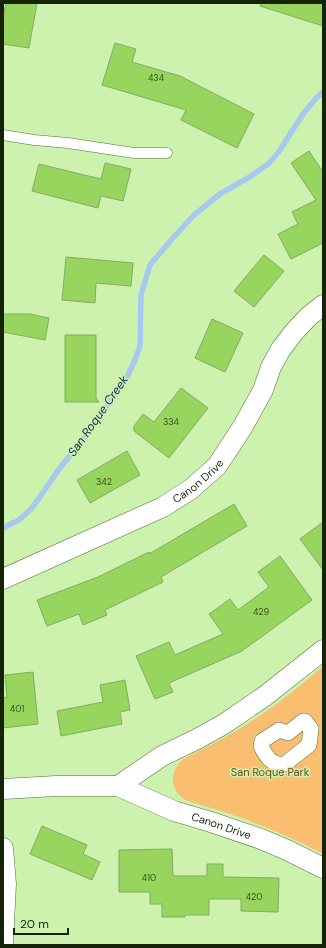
<svg xmlns="http://www.w3.org/2000/svg" width="326" height="948" font-family="'DM Sans',sans-serif">
<style>
.green{fill:#fabe70}
.lines{fill:none;stroke-linecap:round;stroke-linejoin:round}
.stream{stroke:#a7c9f0;stroke-width:5.5}
.building{fill:#97d55e;stroke:#85a968}
.service-casing{stroke:#517234;stroke-width:11}
.pedestrian-casing{stroke:#517234;stroke-width:16}
.minor-casing{stroke:#517234;stroke-width:21}
.service{stroke:#fff;stroke-width:10}
.pedestrian{stroke:#fff;stroke-width:15}
.minor{stroke:#fff;stroke-width:20}
.labels{text-anchor:middle;stroke-width:3;stroke-linejoin:round;paint-order:stroke}
.number-label{font-size:9px;fill:#36501e}
.street-label{font-size:11px;fill:#152308;stroke:#ccf2ae}
.park-label{font-size:11px;fill:#6d4b1b;stroke:#ccf2ae}
.water-label{font-size:12px;font-style:italic;fill:#072c50;stroke:#ccf2ae}
</style>
<rect width="100%" height="100%" fill="#ccf2ae"/>
<!-- green -->
<path class="green" d="M323 666V854C293 838 262 825 230 814 215 809 200 805 185 800 170 790 169 773 182 760 197 751 213 744 229 735 262 716 294 692 323 666Z"/>
<g class="lines">
<!-- stream -->
<polyline class="stream" points="3,528 19,520 31,509 40,497 59,469 86,436 127,377 135,360 140,346 141,295 150,265 172,239 194,215 220,194 248,178 268,164 278,153 303,114 318,96 323,92"/>
</g>
<!-- building -->
<g class="building">
<polygon points="6,3 37,3 29,48 3,44 3,17"/>
<polygon points="261,3 323,3 323,26 260,6"/>
<polygon points="115,43 136,49 132,62 180,76 254,114 237,148 181,120 186,110 102,85"/>
<polygon points="309,151 323,172 323,243 291,259 278,234 298,224 292,212 316,200 291,163"/>
<polygon points="105,163 131,169 123,201 101,196 98,208 32,191 39,164 101,179"/>
<polygon points="264,255 284,271 254,307 234,291"/>
<polygon points="66,257 133,263 131,286 96,283 95,303 62,300"/>
<polygon points="3,314 30,314 49,318 45,340 3,332"/>
<polygon points="212,319 243,333 225,372 195,358"/>
<polygon points="65,335 96,335 96,398 99,402 96,402 96,403 95,402 65,402"/>
<polygon points="181,388 208,408 169,458 134,431 134,426 143,414 154,422"/>
<polygon points="127,451 140,475 90,503 77,480"/>
<polygon points="234,504 247,526 161,577 163,582 105,610 107,615 83,625 79,614 47,626 37,600 98,577 149,552 149,554"/>
<polygon points="323,522 323,570 300,539"/>
<polygon points="280,556 312,600 242,651 169,683 173,692 155,699 136,656 169,642 175,655 223,634 209,614 230,599 238,610 269,587 258,572"/>
<polygon points="33,672 38,724 3,728 3,698 7,697 5,675"/>
<polygon points="125,680 130,710 120,712 122,724 61,736 57,711 103,702 100,685"/>
<polygon points="42,826 87,845 83,854 100,862 92,880 30,854"/>
<polygon points="172,849 173,876 207,876 207,864 223,864 223,877 279,878 278,912 241,911 241,899 209,899 209,915 185,915 185,917 162,917 162,904 150,904 150,892 119,892 119,850"/>
</g>
<g class="lines">
<defs>
<polyline id="service" points="3,135 34,140 68,143 134,153 167,153"/>
<path id="pedestrian" d="M303 721H305L311 729 309 745 285 764C273 767 265 755 261 746L262 741 279 730 288 733Z"/>
<g id="minor">
<path id="s1" d="M3 579 163 507 191 489 217 466 242 428 263 390 271 367 281 349 294 332 308 317 323 305"/>
<polyline points="118,786 162,756 197,739 224,724 265,696 323,650"/>
<path id="s2" d="M3 789 56 786H118L174 811 211 822 261 839 287 850 323 868"/>
<polyline points="3,848 6,884 3,943"/>
</g>
</defs>
<!-- service casing -->
<use href="#service" class="service-casing"/>
<!-- pedestrian casing -->
<use href="#pedestrian" class="pedestrian-casing"/>
<!-- minor casing -->
<use href="#minor" class="minor-casing"/>
<!-- service -->
<use href="#service" class="service"/>
<!-- pedestrian -->
<use href="#pedestrian" class="pedestrian"/>
<!-- minor -->
<use href="#minor" class="minor"/>
</g>
<g class="labels">
<!-- number labels -->
<g class="number-label">
<text x="156" y="81">434</text>
<text x="171" y="425">334</text>
<text x="104" y="485">342</text>
<text x="261" y="615">429</text>
<text x="17" y="712">401</text>
<text x="149" y="881">410</text>
<text x="254" y="900">420</text>
</g>
<!-- street labels -->
<g class="street-label">
<text dy="4" stroke="none"><textPath href="#s1" startOffset="219">Canon Drive</textPath></text>
<text dy="4" stroke="none"><textPath href="#s2" startOffset="226">Canon Drive</textPath></text>
</g>
<!-- park labels -->
<g class="park-label">
<text x="270" y="776">San Roque Park</text>
</g>
<!-- water labels -->
<g class="water-label">
<text transform="translate(98 416) rotate(-55)" y="4">San Roque Creek</text>
</g>
</g>
<!-- border -->
<rect width="326" height="948" fill="none" stroke="#152308" stroke-width="8"/>
<!-- scale -->
<path d="M14 928v6h54v-6" fill="none" stroke="#152308" stroke-width="2"/>
<text x="20" y="928" font-size="12" fill="#152308" stroke="#ccf2ae" stroke-width="3" paint-order="stroke">20 m</text>
</svg>
